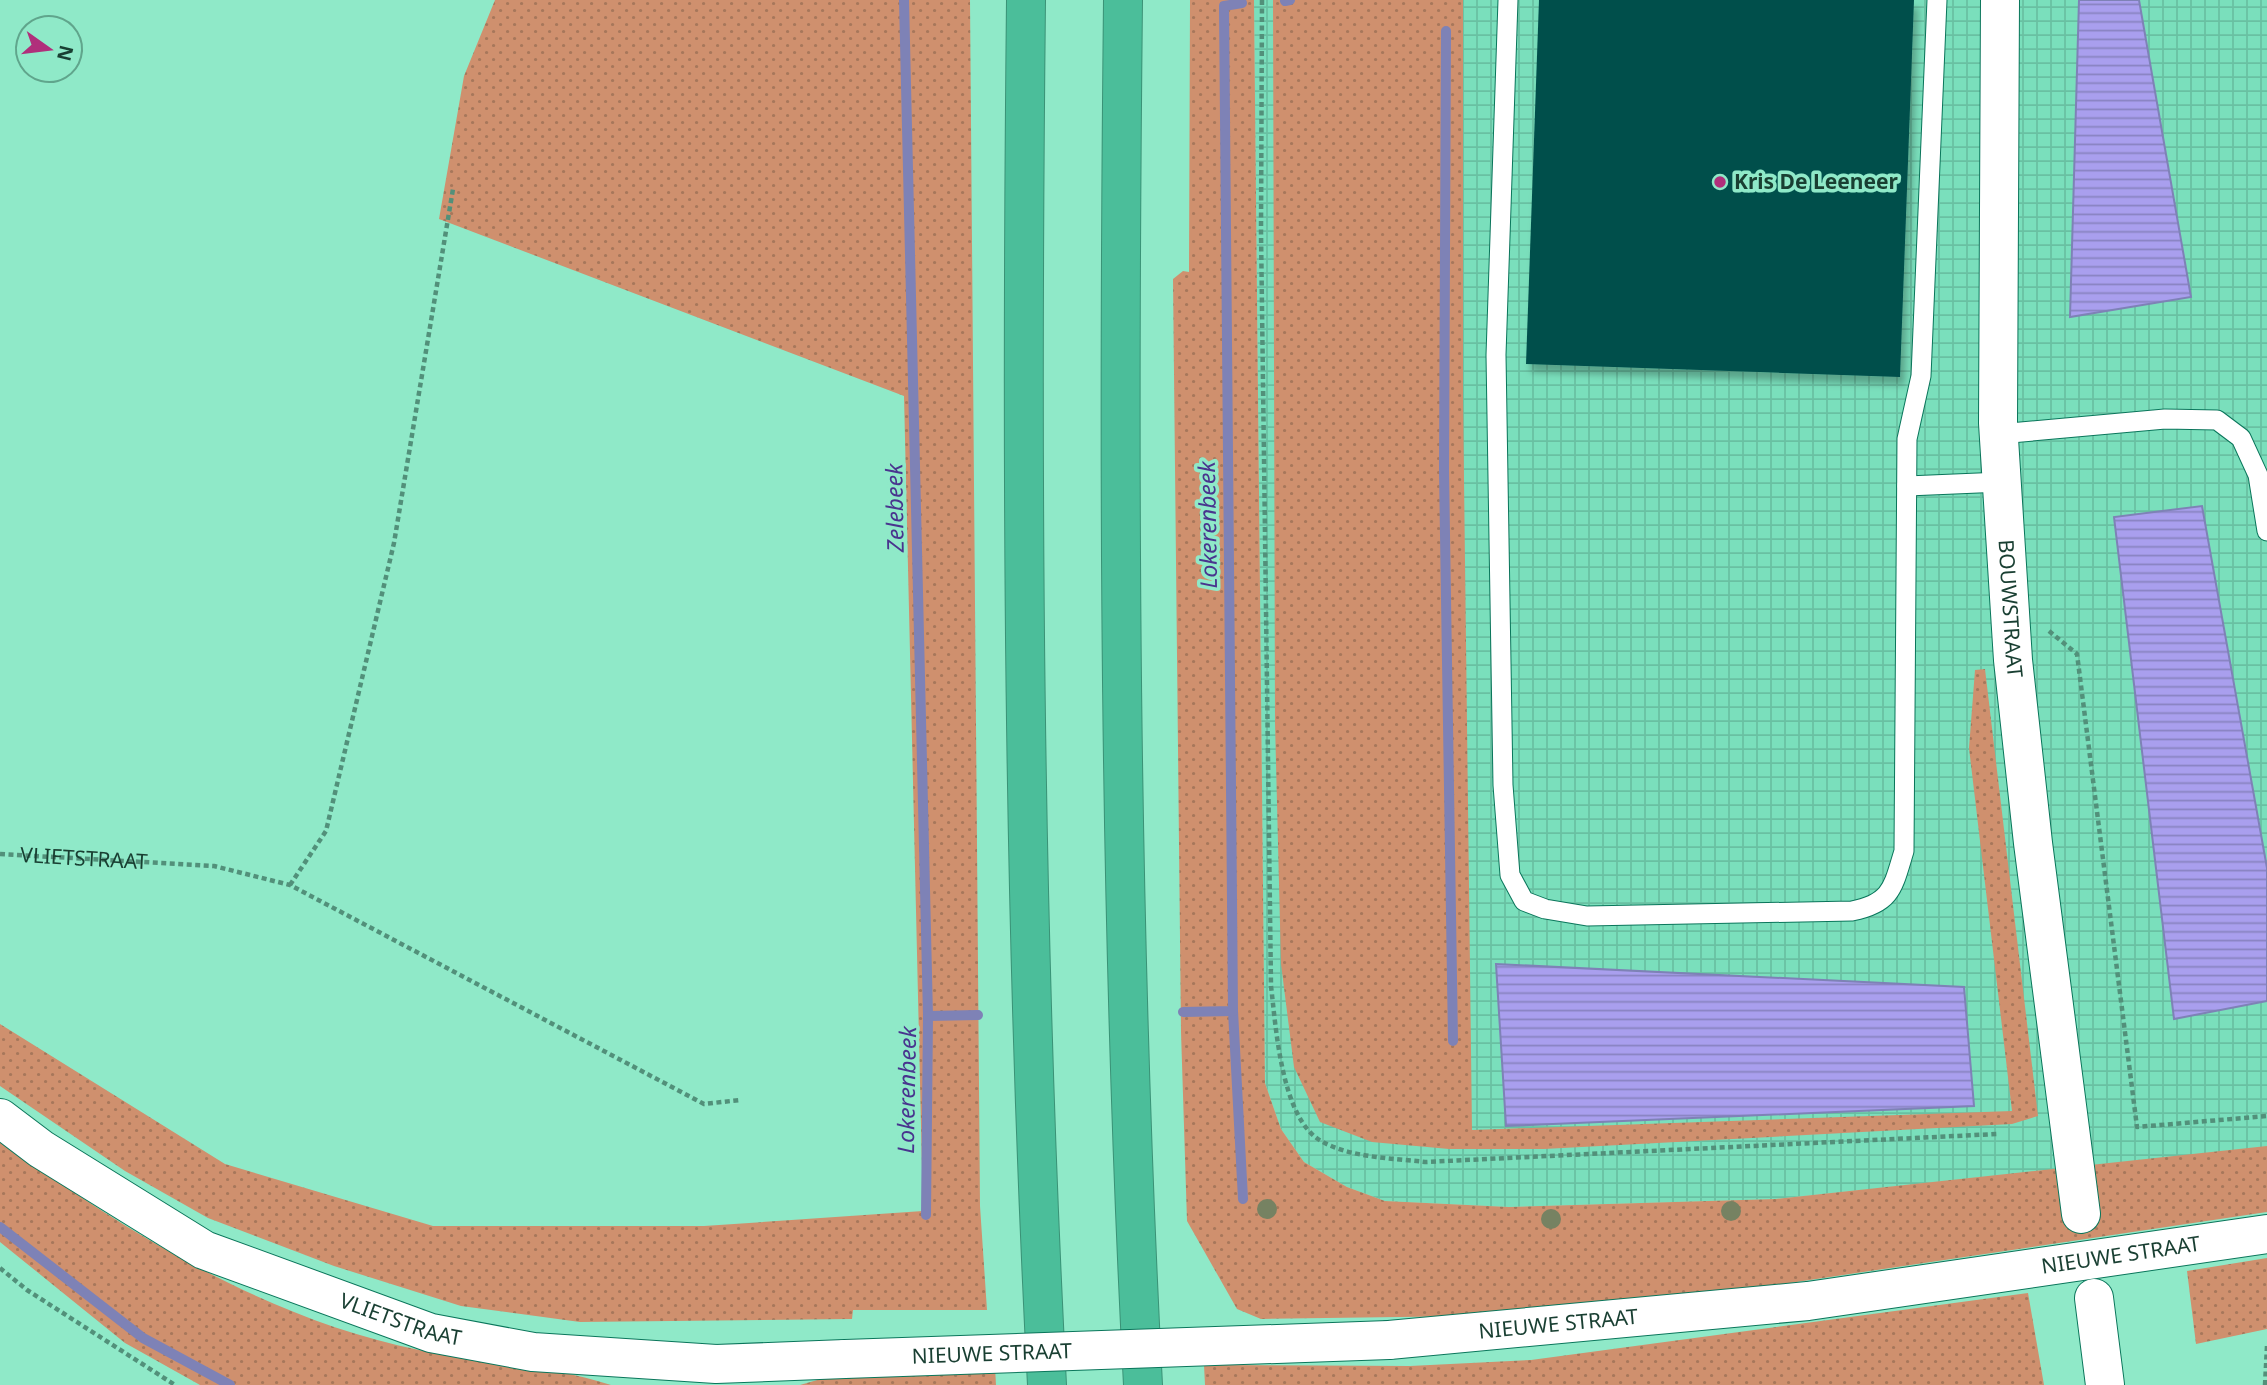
<svg xmlns="http://www.w3.org/2000/svg" width="2267" height="1385" font-family="'Noto Sans',sans-serif">
<style>
.industrial{fill:url(#industrial-grid)}
.grass{fill:url(#grass-dots)}
.water{fill:url(#water-rules);stroke:#7e82b6;stroke-width:2}
.lines{fill:none;stroke-linecap:round;stroke-linejoin:round}
.stream{stroke:#7e82b6;stroke-width:10}
.building{fill:#004f4c;filter:url(#shadow)}
.service-casing{stroke:#0a765b;stroke-width:21}
.minor-casing{stroke:#0a765b;stroke-width:40}
.tertiary-casing{stroke:#0a765b;stroke-width:40}
.motorway-casing{stroke:#3a9276;stroke-width:40}
.path{stroke:#52907a;stroke-width:4.5;stroke-dasharray:5 3.5;stroke-linecap:butt}
.service{stroke:#fff;stroke-width:19}
.minor{stroke:#fff;stroke-width:38}
.tertiary{stroke:#fff;stroke-width:38}
.motorway{stroke:#4bbe9a;stroke-width:38}
.tertiary-bridge-casing{stroke:#0a765b;stroke-width:40;stroke-linecap:butt}
.tertiary-bridge{stroke:#fff;stroke-width:38}
.tree{fill:#768262}
.poi-dot{fill:#b02f7b;stroke:#8fe9c8;stroke-width:2.5}
.labels{text-anchor:middle;stroke-width:7;stroke-linejoin:round;paint-order:stroke}
.poi-label{font-size:21px;font-weight:bold;fill:#193f32;stroke:#8fe9c8;text-anchor:start}
.street-label{font-size:21px;fill:#193f32;stroke:#8fe9c8}
.water-label{font-size:23px;font-style:italic;fill:#49348e;stroke:#8fe9c8}
</style>
<defs>
<pattern id="industrial-grid" width="8" height="8" patternUnits="userSpaceOnUse" patternTransform="scale(1.75)"><rect width="8" height="8" fill="#7adfbc"/><path d="M0 4h8M4 0v8" fill="none" stroke="#69c0a2"/></pattern>
<pattern id="grass-dots" width="8" height="8" patternUnits="userSpaceOnUse" patternTransform="scale(1.75)"><rect width="8" height="8" fill="#cf906e"/><path d="M2 2h.1M6 6h.1" fill="none" stroke="#a7775b" stroke-width="1.8" stroke-linecap="round"/></pattern>
<pattern id="water-rules" width="6" height="5" patternUnits="userSpaceOnUse" patternTransform="scale(1.75)"><rect width="6" height="5" fill="#a99fee"/><path d="M0 2.5h6" fill="none" stroke="#8983c1"/></pattern>
<filter id="shadow"><feDropShadow dx="4.5" dy="8" stdDeviation="3.5" flood-color="#0004"/></filter>
</defs>
<rect width="100%" height="100%" fill="#8fe9c8"/>
<!-- industrial -->
<polygon class="industrial" points="1254,0 2267,0 2267,1147 1775,1199 1509,1207 1385,1201 1347,1187 1304,1162 1281,1129 1265,1083"/>
<!-- grass -->
<g class="grass">
<polygon points="495,0 970,0 980,1206 987,1310 853,1310 852,1319 580,1322 461,1306 334,1266 208,1218 125,1171 0,1086 0,1024 225,1164 433,1226 704,1226 923,1211 904,396 439,219 464,76"/>
<polygon points="1190,0 1254,0 1265,1083 1281,1129 1304,1162 1347,1187 1385,1201 1509,1207 1775,1199 2267,1146 2267,1212 1702,1296 1475,1316 1261,1319 1237,1309 1187,1221 1181,1032 1173,279 1183,271 1189,272"/>
<polygon points="1273,0 1463,0 1463,398 1472,1130 2012,1111 1969,748 1975,670 1985,669 2038,1116 2012,1124 1544,1149 1449,1149 1372,1142 1320,1122 1294,1067 1281,964 1275,723"/>
<path d="M0 1141C126 1232 264 1318 419 1350 483 1363 549 1365 611 1385H200L125 1343 0 1242Z"/>
<polygon points="2267,1258 2267,1329 2196,1344 2187,1271"/>
<polygon points="2028,1293 2044,1385 1205,1385 1204,1365 1410,1366 1531,1360"/>
<polygon points="995,1367 996,1385 800,1385 838,1374"/>
</g>
<!-- water -->
<g class="water">
<polygon points="2079,0 2139,0 2191,297 2070,317"/>
<polygon points="2202,506 2267,868 2267,1001 2174,1019 2114,517"/>
<polygon points="1496,964 1964,987 1974,1106 1506,1126"/>
</g>
<g class="lines">
<!-- stream -->
<g class="stream">
<polyline points="904,0 928,1016 926,1215"/>
<polyline points="1285,1 1290,0"/>
<polyline points="1446,31 1444,471 1453,1041"/>
<polyline points="1233,1011 1243,1199"/>
<polyline points="1183,1012 1233,1011 1224,6 1242,3"/>
<polyline points="928,1016 978,1015"/>
<polyline points="0,1227 143,1338 230,1385"/>
</g>
</g>
<!-- building -->
<polygon class="building" points="1539,0 1914,0 1900,377 1526,364"/>
<g class="lines">
<defs>
<g id="service">
<path d="M1508 0 1496 355 1503 785 1510 875 1524 901 1545 909 1587 916 1852 911C1892 903 1893 887 1904 851L1907 439 1921 376 1937 0"/>
<polyline points="1999,434 2165,419 2217,420 2241,438 2258,475 2267,531"/>
<polyline points="1907,486 2002,482"/>
</g>
<g id="minor">
<path id="s2" d="M2000 0 1998 423 2013 660 2033 843 2081 1214"/>
<polyline points="2094,1298 2105,1385"/>
</g>
<g id="tertiary">
<path id="s3" d="M0 1118 41 1149 204 1250 431 1333 533 1352 716 1364 845 1359"/>
<path id="s4" d="M1389 1340 1808 1301 2267 1234"/>
</g>
<g id="motorway">
<path d="M1026 0C1021 462 1023 924 1047 1385"/>
<path d="M1123 0C1118 462 1119 924 1143 1385"/>
</g>
</defs>
<!-- service casing -->
<use href="#service" class="service-casing"/>
<!-- minor casing -->
<use href="#minor" class="minor-casing"/>
<!-- tertiary casing -->
<use href="#tertiary" class="tertiary-casing"/>
<!-- motorway casing -->
<use href="#motorway" class="motorway-casing"/>
<!-- path -->
<g class="path">
<path d="M1262 0 1261 232 1271 986C1276 1027 1281 1118 1321 1141 1351 1158 1392 1158 1425 1162L1997 1134"/>
<polyline points="2049,631 2077,654 2137,1127 2267,1116"/>
<path id="s1" d="M0 854 214 866 290 885 704 1104 740 1100"/>
<polyline points="290,885 326,831 394,543 453,189"/>
<polyline points="0,1268 27,1290 175,1385"/>
<polyline points="2265,1385 2267,1346"/>
</g>
<!-- service -->
<use href="#service" class="service"/>
<!-- minor -->
<use href="#minor" class="minor"/>
<!-- tertiary -->
<use href="#tertiary" class="tertiary"/>
<!-- motorway -->
<use href="#motorway" class="motorway"/>
<defs>
<g id="tertiary-bridge">
<path id="s5" d="M845 1359 1389 1340"/>
</g>
</defs>
<!-- tertiary-bridge casing -->
<use href="#tertiary-bridge" class="tertiary-bridge-casing"/>
<!-- tertiary-bridge -->
<use href="#tertiary-bridge" class="tertiary-bridge"/>
</g>
<!-- trees -->
<g class="tree">
<circle cx="1267" cy="1209" r="10"/>
<circle cx="1731" cy="1211" r="10"/>
<circle cx="1551" cy="1219" r="10"/>
</g>
<!-- markers -->
<circle class="poi-dot" cx="1720" cy="182" r="7"/>
<g class="labels">
<!-- poi labels -->
<g class="poi-label">
<text x="1734" y="189">Kris De Leeneer</text>
</g>
<!-- street labels -->
<g class="street-label">
<text dy="7" stroke="none"><textPath href="#s2" startOffset="609">BOUWSTRAAT</textPath></text>
<text dy="7" stroke="none"><textPath href="#s1" startOffset="84">VLIETSTRAAT</textPath></text>
<text dy="7" stroke="none"><textPath href="#s4" startOffset="737">NIEUWE STRAAT</textPath></text>
<text dy="7" stroke="none"><textPath href="#s3" startOffset="452">VLIETSTRAAT</textPath></text>
<text dy="7" stroke="none"><textPath href="#s4" startOffset="170">NIEUWE STRAAT</textPath></text>
<text dy="7" stroke="none"><textPath href="#s5" startOffset="147">NIEUWE STRAAT</textPath></text>
</g>
<!-- water labels -->
<g class="water-label">
<text transform="translate(895 508) rotate(-91)" y="8">Zelebeek</text>
<text transform="translate(1208 525) rotate(-91)" y="8">Lokerenbeek</text>
<text transform="translate(907 1090) rotate(-89)" y="8">Lokerenbeek</text>
</g>
</g>
<!-- north arrow -->
<g transform="translate(49 49) rotate(104)"><circle r="33" fill="#8fe9c8" stroke="#60a58c" stroke-width="2"/>
<path d="M0-5L12 26L0 18L-12 26Z" fill="#b02f7b"/>
<text y="-10" font-size="19" font-weight="bold" text-anchor="middle" fill="#193f32">N</text>
</g>
</svg>
